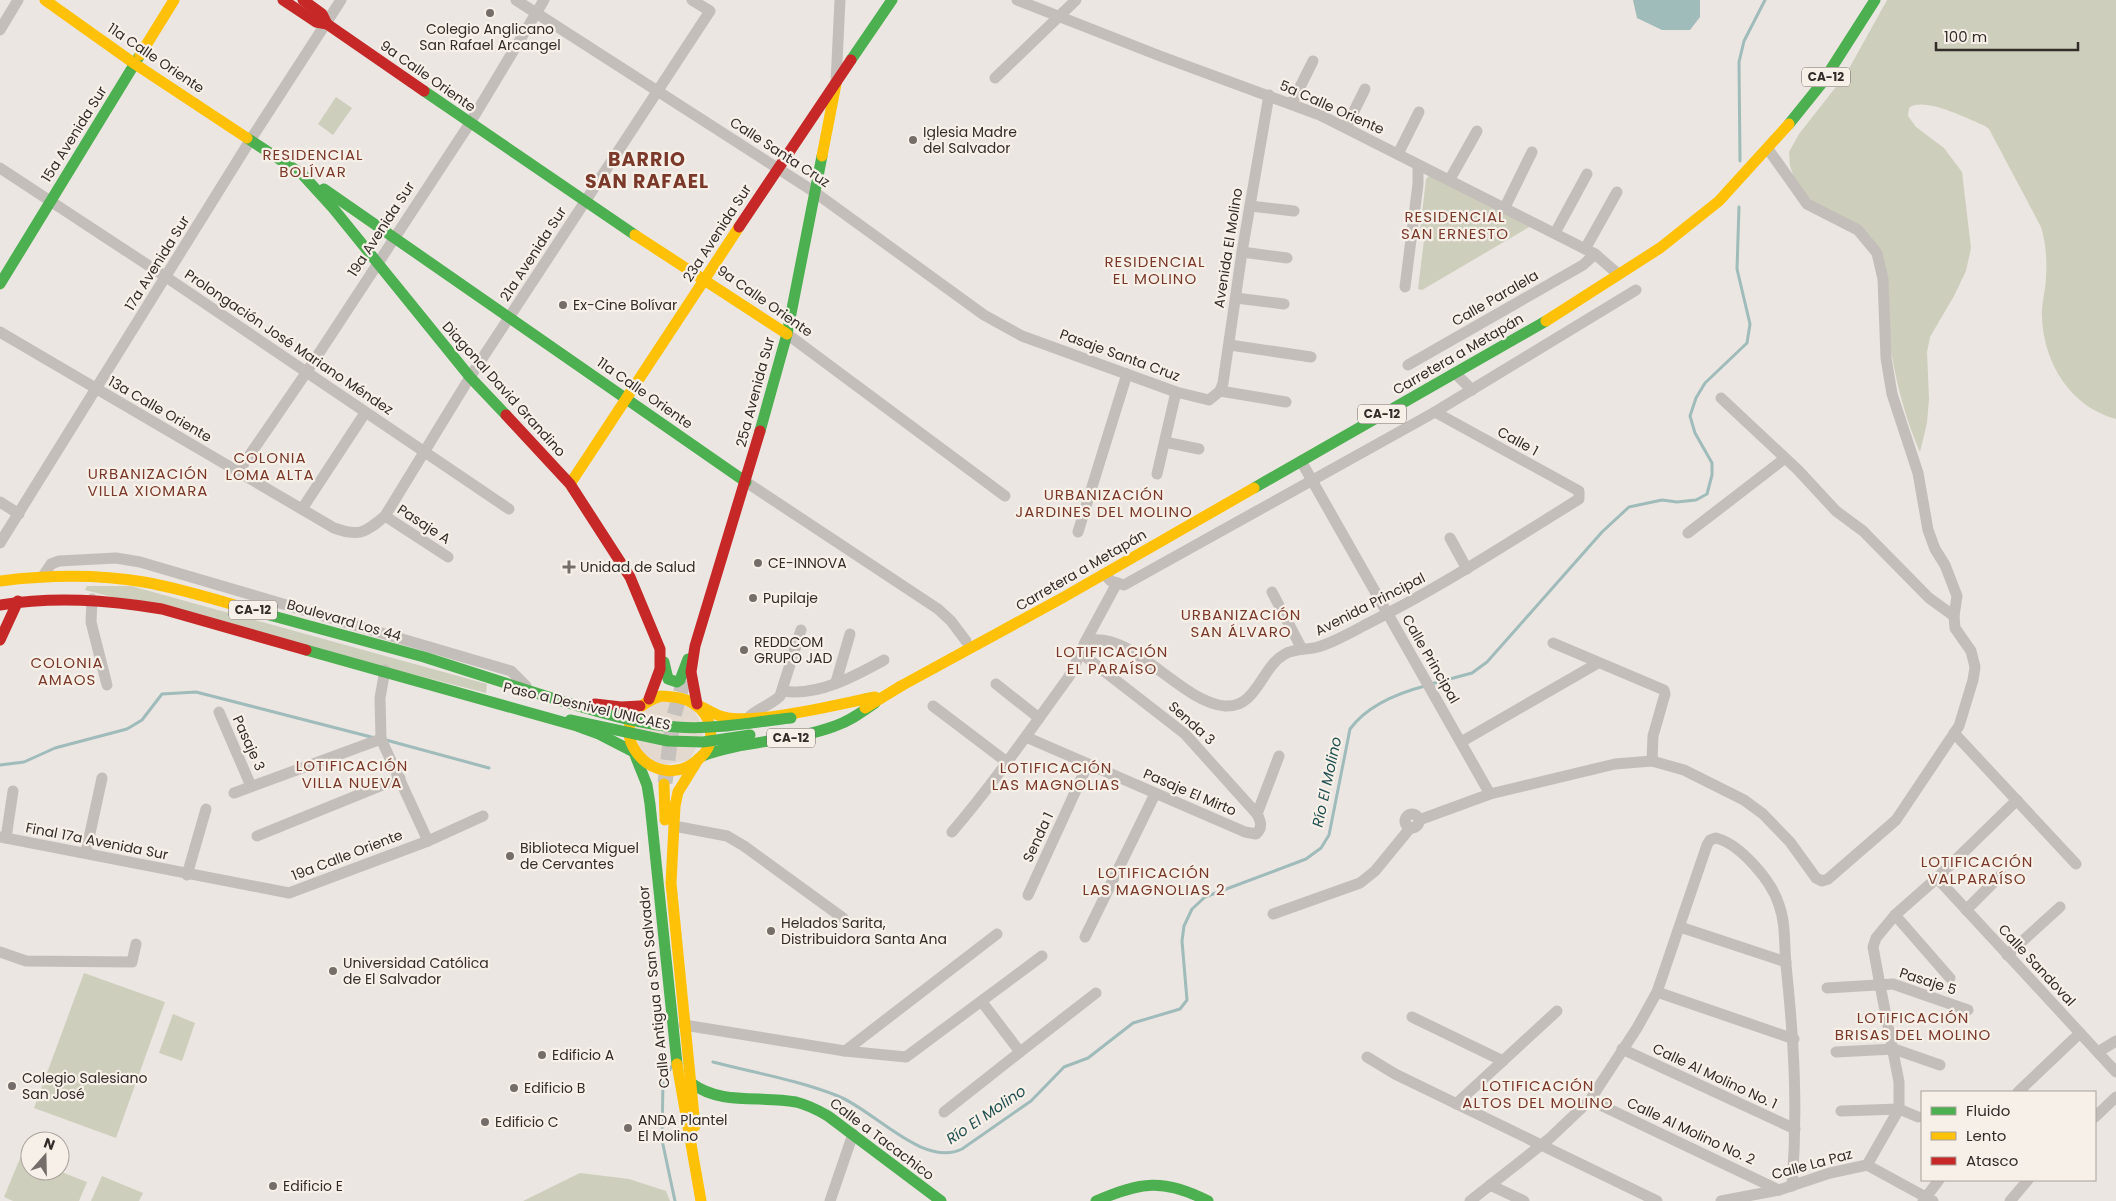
<svg xmlns="http://www.w3.org/2000/svg" width="2116" height="1201" font-family="Poppins,sans-serif">
<style>
.green{fill:#cdcfbc}
.plaza{fill:#e4d9cf}
.water{fill:#9fbbba}
.lines{fill:none;stroke-linecap:round;stroke-linejoin:round}
.stream{stroke:#9fbbba;stroke-width:3}
.secondary-tunnel{stroke:#c6c1bc;stroke-width:15;stroke-dasharray:15 8;stroke-linecap:butt}
.street{stroke:#c4beba;stroke-width:11}
.fast{stroke:#4caf50;stroke-width:11}
.slow{stroke:#ffc107;stroke-width:11}
.jam{stroke:#c62828;stroke-width:11}
.fast-bridge{stroke:#4caf50;stroke-width:11}
.poi-dot{fill:#746d69;stroke:#f7f0e9;stroke-width:2}
.labels{text-anchor:middle;stroke-width:4.5;stroke-linejoin:round;paint-order:stroke}
.shield{fill:#f7f0e9;stroke:#6e6763;stroke-width:1}
.shield-label{font-size:12px;font-weight:bold;fill:#342c29}
.poi-label{font-size:14px;fill:#342c29;stroke:#f7f0e9;text-anchor:start}
.street-label{font-size:14px;fill:#342c29;stroke:#f7f0e9}
.neighbourhood-label{font-size:15px;letter-spacing:1px;fill:#7b392a;stroke:#f7f0e9}
.water-label{font-size:15px;font-style:italic;fill:#225152;stroke:#f7f0e9}
.district-label{font-size:19px;font-weight:bold;letter-spacing:1px;fill:#7b392a;stroke:#f7f0e9}
</style>
<rect width="100%" height="100%" fill="#ebe6e1"/>
<!-- green -->
<g class="green">
<path d="M1887 0H2116V419C2071 407 2044 364 2042 318 2041 304 2046 290 2046 276 2047 260 2046 243 2041 227L1989 129 1985 126C1968 119 1924 96 1909 108L1908 116 1916 127 1944 148 1962 172 1971 248 1966 271 1954 296 1930 337 1927 352 1929 399 1927 423 1920 452C1891 386 1886 317 1877 246L1820 208 1798 189 1790 166 1789 152 1799 134 1846 74Z"/>
<polygon points="336,97 352,108 333,135 318,124"/>
<polygon points="1430,175 1531,226 1422,290 1418,289 1424,240 1419,239 1426,179"/>
<polygon points="87,586 131,586 487,684 486,693 85,590"/>
<polygon points="84,973 165,1002 116,1138 34,1108"/>
<polygon points="173,1014 195,1023 182,1061 159,1053"/>
<polygon points="21,1156 30,1159 30,1171 59,1171 87,1182 79,1201 13,1201 4,1197"/>
<polygon points="580,1173 629,1179 666,1191 670,1201 523,1201"/>
<polygon points="102,1176 143,1193 139,1201 91,1201"/>
</g>
<!-- plaza -->
<polygon class="plaza" points="668,700 693,709 705,730 690,760 662,765 640,753 635,725 644,707"/>
<!-- water -->
<polygon class="water" points="1633,0 1700,0 1700,17 1690,30 1662,30 1637,18"/>
<g class="lines">
<!-- stream -->
<g class="stream">
<polyline points="1740,161 1739,62 1744,41 1765,0"/>
<polyline points="1431,684 1472,673 1487,662 1602,532 1629,507 1662,500 1677,502 1696,500 1707,494 1712,475 1712,463 1695,433 1690,416 1696,398 1705,383 1747,343 1750,324 1737,269 1739,207"/>
<polyline points="386,740 489,768"/>
<polyline points="0,765 24,762 55,748 127,729 142,720 162,694 196,692 375,738"/>
<path d="M713 1062C755 1073 798 1080 838 1096 874 1110 923 1168 962 1149L1031 1101 1064 1067 1088 1058 1133 1023 1180 1009 1187 1000 1182 941 1184 926 1192 909 1205 897 1306 859 1321 848 1329 835 1350 729C1367 706 1398 693 1425 686"/>
<polyline points="672,1066 663,1081 662,1140 675,1201"/>
</g>
<!-- secondary-tunnel -->
<polyline class="secondary-tunnel" points="665,783 673,719 684,680"/>
<!-- street -->
<g class="street">
<polyline points="516,0 813,191 984,315 1022,336 1176,392 1209,400 1220,391 1223,383 1242,252 1269,95"/>
<polyline points="1017,0 1160,56 1320,115 1595,254 1618,274"/>
<polyline points="0,30 18,0"/>
<polyline points="995,78 1076,0"/>
<polyline points="836,83 840,0"/>
<polyline points="1292,103 1313,61"/>
<polyline points="1346,127 1365,89"/>
<polyline points="1398,154 1419,112"/>
<polyline points="0,168 166,277 509,509"/>
<polyline points="1450,179 1477,131"/>
<polyline points="1250,206 1294,211"/>
<polyline points="1505,207 1532,152"/>
<polyline points="1555,233 1587,174"/>
<polyline points="1585,249 1617,192"/>
<polyline points="1242,252 1287,258"/>
<polyline points="1405,287 1418,184 1418,165"/>
<polyline points="1236,298 1284,304"/>
<path d="M0 332 334 528C359 537 365 533 385 516L470 377 710 11 692 0"/>
<polyline points="787,334 1005,496"/>
<polyline points="1230,345 1311,357"/>
<polyline points="1408,365 1583,265 1595,254"/>
<polyline points="1455,373 1472,390"/>
<polyline points="1220,391 1286,402"/>
<polyline points="1721,398 1798,470 1836,511 1863,531 1929,598 1954,616"/>
<polyline points="1165,442 1199,449"/>
<polyline points="1301,461 1490,794"/>
<polyline points="238,472 306,373 470,123 544,0"/>
<polyline points="1157,474 1176,392"/>
<polyline points="746,482 938,609 951,621 966,641"/>
<polyline points="0,502 19,514"/>
<polyline points="302,509 365,413"/>
<polyline points="385,516 448,557"/>
<polyline points="1078,532 1127,374"/>
<polyline points="1688,533 1784,459"/>
<polyline points="1450,538 1467,569"/>
<polyline points="0,543 251,139 341,0"/>
<polyline points="1104,574 1111,581 1124,585 1435,412 1636,290"/>
<polyline points="43,576 51,564 59,561 116,558 140,562 511,671 526,686"/>
<polyline points="1272,592 1302,649"/>
<polyline points="92,599 91,622 107,685"/>
<polyline points="1553,643 1664,690 1665,694 1653,736 1652,761"/>
<polyline points="1084,644 1117,583"/>
<polyline points="385,670 380,698 381,739 428,841"/>
<polyline points="836,682 850,634"/>
<polyline points="996,684 1039,718"/>
<path d="M783 691C817 697 855 676 884 660"/>
<polyline points="933,706 1008,763"/>
<polyline points="219,712 251,786"/>
<path d="M750 716C760 707 771 705 780 696L801 630"/>
<polyline points="1954,733 2076,864"/>
<path d="M1026 737 1245 832 1256 834C1263 828 1261 821 1257 814L1185 734 1082 654"/>
<polyline points="1461,742 1598,663"/>
<polyline points="234,793 381,739"/>
<polyline points="1257,814 1279,756"/>
<circle cx="1412" cy="821" r="7"/>
<polyline points="1419,820 1490,794 1615,764 1652,761 1684,770 1744,800 1763,814 1790,842 1816,878 1822,881 1828,879 1896,820 1959,726 1973,680 1975,667 1971,651 1955,628 1954,616 1957,596 1945,565 1935,549 1928,530 1918,473 1892,394 1886,358 1883,279 1877,253 1858,230 1807,204 1768,149"/>
<polyline points="674,826 727,836 744,846 843,918"/>
<path d="M952 832C994 783 1030 730 1068 678 1075 668 1082 646 1087 641 1131 629 1180 702 1225 706 1257 708 1261 667 1285 654 1295 648 1307 650 1318 647 1334 642 1348 634 1363 626 1438 589 1508 543 1579 499V491L1435 412"/>
<polyline points="257,836 400,778"/>
<polyline points="0,837 289,893 428,841 483,816"/>
<polyline points="6,838 13,791"/>
<polyline points="86,852 102,778"/>
<polyline points="187,875 206,809"/>
<polyline points="1937,878 2116,1072"/>
<polyline points="1028,895 1088,764"/>
<polyline points="1966,910 2001,875"/>
<polyline points="1273,914 1360,883 1375,871 1411,827"/>
<polyline points="1895,915 1950,978"/>
<polyline points="1680,927 1786,962"/>
<polyline points="1085,937 1155,794"/>
<polyline points="0,952 26,961 132,962 136,944"/>
<polyline points="2007,955 2060,907"/>
<polyline points="1827,988 1893,984 1968,1010"/>
<polyline points="1657,992 1794,1039"/>
<polyline points="982,1002 1020,1052 1096,993"/>
<polyline points="1412,1017 1503,1061"/>
<polyline points="684,1025 845,1051 906,1057 1042,956"/>
<polyline points="1622,1049 1795,1129"/>
<polyline points="845,1051 997,934"/>
<polyline points="1836,1052 1894,1049 1940,1065"/>
<polyline points="2098,1052 2116,1041"/>
<polyline points="1367,1057 1395,1074 1657,1201"/>
<polyline points="2018,1092 2080,1033"/>
<polyline points="1590,1100 1779,1190"/>
<polyline points="1456,1104 1557,1011"/>
<polyline points="1841,1111 1899,1109 1918,1117"/>
<polyline points="944,1112 1020,1052"/>
<polyline points="2095,1117 2116,1097"/>
<polyline points="1867,1165 1899,1109 1899,1082 1880,985 1873,947 1876,938 1895,915 1937,878 2017,800"/>
<polyline points="1490,1185 1524,1201"/>
<polyline points="830,1201 853,1134"/>
<path d="M1470 1201 1550 1138 1590 1100 1637 1028 1657 992 1707 845 1710 840 1716 838C1740 844 1772 881 1779 905 1786 924 1784 945 1786 965 1794 1041 1798 1109 1792 1186"/>
<polyline points="1721,1201 1779,1190 1830,1173 1867,1165 1933,1201"/>
<polyline points="1923,1201 1939,1180"/>
<polyline points="2010,1201 2028,1180"/>
</g>
<!-- fast -->
<g class="fast">
<polyline points="851,60 892,0"/>
<polyline points="424,91 635,235"/>
<polyline points="1789,124 1822,83 1875,0"/>
<polyline points="247,138 302,174 333,208 470,377 506,415"/>
<polyline points="324,189 746,482"/>
<polyline points="0,284 140,55"/>
<polyline points="760,431 787,334 822,156"/>
<polyline points="1254,488 1546,321"/>
<polyline points="262,613 424,657 558,700"/>
<polyline points="306,650 577,726 599,734 632,751"/>
<polyline points="664,662 668,679 677,682 680,680 688,659"/>
<polyline points="635,755 647,785 650,804 677,1064"/>
<path d="M702 756C745 740 792 742 835 726 850 721 862 712 875 703"/>
<path d="M691 1083C722 1106 760 1095 796 1102 808 1105 818 1110 828 1116L941 1201"/>
<path d="M1096 1201C1141 1182 1163 1178 1208 1201"/>
</g>
<!-- slow -->
<g class="slow">
<polyline points="45,0 135,64 247,138"/>
<polyline points="140,55 174,0"/>
<polyline points="822,156 836,84"/>
<polyline points="635,235 787,334"/>
<polyline points="1546,321 1660,248 1719,201 1789,124"/>
<polyline points="570,484 739,227"/>
<path d="M0 581C48 575 96 574 144 582 184 589 223 602 262 613"/>
<polyline points="901,686 1064,597 1254,488"/>
<path d="M661 696C673 697 684 697 694 704 712 715 717 742 701 757 655 803 589 720 661 696Z"/>
<path d="M699 706C707 709 715 715 724 717 756 725 839 704 875 697"/>
<polyline points="865,708 901,686"/>
<polyline points="664,784 665,820"/>
<polyline points="677,1064 701,1201"/>
<polyline points="695,1126 671,883 675,806 678,792 699,758"/>
</g>
<!-- jam -->
<g class="jam">
<polyline points="283,0 316,22 327,24 424,91"/>
<polyline points="303,0 322,14 327,24"/>
<polyline points="739,227 851,60"/>
<polyline points="506,415 570,484 630,577 660,649 660,669 649,699"/>
<path d="M0 605C55 596 107 600 162 609L306 650"/>
<polyline points="0,640 18,601"/>
<polyline points="595,704 621,707 640,706"/>
<polyline points="697,704 691,672 695,646 760,431"/>
</g>
<!-- fast-bridge -->
<g class="fast-bridge">
<path d="M558 700C597 711 636 724 677 727 715 730 753 722 791 718"/>
<polyline points="570,720 668,741 703,742 750,735"/>
</g>
</g>
<!-- markers -->
<g class="poi-dot">
<circle cx="490" cy="13" r="5"/>
<circle cx="913" cy="140" r="5"/>
<circle cx="563" cy="305" r="5"/>
<circle cx="758" cy="563" r="5"/>
<path d="M566.5 559.5h5v5h5v5h-5v5h-5v-5h-5v-5h5z"/>
<circle cx="753" cy="598" r="5"/>
<circle cx="744" cy="650" r="5"/>
<circle cx="510" cy="856" r="5"/>
<circle cx="771" cy="931" r="5"/>
<circle cx="333" cy="971" r="5"/>
<circle cx="542" cy="1055" r="5"/>
<circle cx="12" cy="1086" r="5"/>
<circle cx="514" cy="1088" r="5"/>
<circle cx="485" cy="1122" r="5"/>
<circle cx="628" cy="1128" r="5"/>
<circle cx="273" cy="1186" r="5"/>
</g>
<g class="labels">
<!-- shield labels -->
<g class="shield">
<rect x="1802" y="67.5" width="48" height="19" rx="4"/>
<rect x="1358" y="404.5" width="48" height="19" rx="4"/>
<rect x="229" y="600.5" width="48" height="19" rx="4"/>
<rect x="767" y="728.5" width="48" height="19" rx="4"/>
</g>
<g class="shield-label">
<text x="1826" y="81">CA-12</text>
<text x="1382" y="418">CA-12</text>
<text x="253" y="614">CA-12</text>
<text x="791" y="742">CA-12</text>
</g>
<!-- poi labels -->
<g class="poi-label">
<text x="490" y="34" text-anchor="middle">Colegio Anglicano<tspan x="490" dy="16">San Rafael Arcangel</tspan></text>
<text x="923" y="137">Iglesia Madre<tspan x="923" dy="16">del Salvador</tspan></text>
<text x="573" y="310">Ex-Cine Bolívar</text>
<text x="768" y="568">CE-INNOVA</text>
<text x="580" y="572">Unidad de Salud</text>
<text x="763" y="603">Pupilaje</text>
<text x="754" y="647">REDDCOM<tspan x="754" dy="16">GRUPO JAD</tspan></text>
<text x="520" y="853">Biblioteca Miguel<tspan x="520" dy="16">de Cervantes</tspan></text>
<text x="781" y="928">Helados Sarita,<tspan x="781" dy="16">Distribuidora Santa Ana</tspan></text>
<text x="343" y="968">Universidad Católica<tspan x="343" dy="16">de El Salvador</tspan></text>
<text x="552" y="1060">Edificio A</text>
<text x="22" y="1083">Colegio Salesiano<tspan x="22" dy="16">San José</tspan></text>
<text x="524" y="1093">Edificio B</text>
<text x="638" y="1125">ANDA Plantel<tspan x="638" dy="16">El Molino</tspan></text>
<text x="495" y="1127">Edificio C</text>
<text x="283" y="1191">Edificio E</text>
</g>
<!-- street labels -->
<g class="street-label">
<text transform="translate(156 58) rotate(34)" y="5">11a Calle Oriente</text>
<text transform="translate(428 76) rotate(35)" y="5">9a Calle Oriente</text>
<text transform="translate(1332 107) rotate(24)" y="5">5a Calle Oriente</text>
<text transform="translate(74 134) rotate(-58)" y="5">15a Avenida Sur</text>
<text transform="translate(780 152) rotate(33)" y="5">Calle Santa Cruz</text>
<text transform="translate(381 229) rotate(-57)" y="5">19a Avenida Sur</text>
<text transform="translate(717 233) rotate(-57)" y="5">23a Avenida Sur</text>
<text transform="translate(1228 248) rotate(-81)" y="5">Avenida El Molino</text>
<text transform="translate(533 254) rotate(-57)" y="5">21a Avenida Sur</text>
<text transform="translate(157 263) rotate(-58)" y="5">17a Avenida Sur</text>
<text transform="translate(1495 298) rotate(-30)" y="5">Calle Paralela</text>
<text transform="translate(765 301) rotate(35)" y="5">9a Calle Oriente</text>
<text transform="translate(289 342) rotate(34)" y="5">Prolongación José Mariano Méndez</text>
<text transform="translate(1458 354) rotate(-30)" y="5">Carretera a Metapán</text>
<text transform="translate(1120 355) rotate(20)" y="5">Pasaje Santa Cruz</text>
<text transform="translate(504 389) rotate(48)" y="5">Diagonal David Grandino</text>
<text transform="translate(755 392) rotate(-75)" y="5">25a Avenida Sur</text>
<text transform="translate(645 393) rotate(35)" y="5">11a Calle Oriente</text>
<text transform="translate(160 409) rotate(30)" y="5">13a Calle Oriente</text>
<text transform="translate(1518 441) rotate(29)" y="5">Calle 1</text>
<text transform="translate(424 524) rotate(33)" y="5">Pasaje A</text>
<text transform="translate(1081 570) rotate(-30)" y="5">Carretera a Metapán</text>
<text transform="translate(1370 604) rotate(-27)" y="5">Avenida Principal</text>
<text transform="translate(344 620) rotate(16)" y="5">Boulevard Los 44</text>
<text transform="translate(1431 659) rotate(60)" y="5">Calle Principal</text>
<text transform="translate(587 706) rotate(13)" y="5">Paso a Desnivel UNICAES</text>
<text transform="translate(1192 723) rotate(42)" y="5">Senda 3</text>
<text transform="translate(249 743) rotate(66)" y="5">Pasaje 3</text>
<text transform="translate(1190 792) rotate(23)" y="5">Pasaje El Mirto</text>
<text transform="translate(1038 837) rotate(-65)" y="5">Senda 1</text>
<text transform="translate(97 841) rotate(11)" y="5">Final 17a Avenida Sur</text>
<text transform="translate(347 855) rotate(-21)" y="5">19a Calle Oriente</text>
<text transform="translate(2037 965) rotate(47)" y="5">Calle Sandoval</text>
<text transform="translate(1928 981) rotate(18)" y="5">Pasaje 5</text>
<text transform="translate(654 987) rotate(-96)" y="5">Calle Antigua a San Salvador</text>
<text transform="translate(1715 1076) rotate(25)" y="5">Calle Al Molino No. 1</text>
<text transform="translate(1691 1131) rotate(25)" y="5">Calle Al Molino No. 2</text>
<text transform="translate(882 1139) rotate(37)" y="5">Calle a Tacachico</text>
<text transform="translate(1812 1164) rotate(-15)" y="5">Calle La Paz</text>
</g>
<!-- neighbourhood labels -->
<g class="neighbourhood-label">
<text x="313" y="160">RESIDENCIAL<tspan x="313" dy="17">BOLÍVAR</tspan></text>
<text x="1455" y="222">RESIDENCIAL<tspan x="1455" dy="17">SAN ERNESTO</tspan></text>
<text x="1155" y="267">RESIDENCIAL<tspan x="1155" dy="17">EL MOLINO</tspan></text>
<text x="270" y="463">COLONIA<tspan x="270" dy="17">LOMA ALTA</tspan></text>
<text x="148" y="479">URBANIZACIÓN<tspan x="148" dy="17">VILLA XIOMARA</tspan></text>
<text x="1104" y="500">URBANIZACIÓN<tspan x="1104" dy="17">JARDINES DEL MOLINO</tspan></text>
<text x="1241" y="620">URBANIZACIÓN<tspan x="1241" dy="17">SAN ÁLVARO</tspan></text>
<text x="1112" y="657">LOTIFICACIÓN<tspan x="1112" dy="17">EL PARAÍSO</tspan></text>
<text x="67" y="668">COLONIA<tspan x="67" dy="17">AMAOS</tspan></text>
<text x="352" y="771">LOTIFICACIÓN<tspan x="352" dy="17">VILLA NUEVA</tspan></text>
<text x="1056" y="773">LOTIFICACIÓN<tspan x="1056" dy="17">LAS MAGNOLIAS</tspan></text>
<text x="1977" y="867">LOTIFICACIÓN<tspan x="1977" dy="17">VALPARAÍSO</tspan></text>
<text x="1154" y="878">LOTIFICACIÓN<tspan x="1154" dy="17">LAS MAGNOLIAS 2</tspan></text>
<text x="1913" y="1023">LOTIFICACIÓN<tspan x="1913" dy="17">BRISAS DEL MOLINO</tspan></text>
<text x="1538" y="1091">LOTIFICACIÓN<tspan x="1538" dy="17">ALTOS DEL MOLINO</tspan></text>
</g>
<!-- water labels -->
<g class="water-label">
<text transform="translate(1327 782) rotate(-78)" y="5">Río El Molino</text>
<text transform="translate(986 1115) rotate(-34)" y="5">Río El Molino</text>
</g>
<!-- district labels -->
<g class="district-label">
<text x="647" y="166">BARRIO<tspan x="647" dy="22">SAN RAFAEL</tspan></text>
</g>
</g>
<!-- legend -->
<rect x="1921" y="1091" width="175" height="90" fill="#f7f0e9" stroke="#a9a29c"/>
<rect x="1931" y="1107" width="25" height="8" fill="#4caf50" stroke="#a9a29c"/>
<text x="1966" y="1116" font-size="15" fill="#342c29">Fluido</text>
<rect x="1931" y="1132" width="25" height="8" fill="#ffc107" stroke="#a9a29c"/>
<text x="1966" y="1141" font-size="15" fill="#342c29">Lento</text>
<rect x="1931" y="1157" width="25" height="8" fill="#c62828" stroke="#a9a29c"/>
<text x="1966" y="1166" font-size="15" fill="#342c29">Atasco</text>
<!-- north arrow -->
<g transform="translate(45 1156) rotate(20)"><circle r="24" fill="#f7f0e9" stroke="#a9a29c"/>
<path d="M0-4L9 19L0 12L-9 19Z" fill="#746d69"/>
<text y="-8" font-size="14" font-weight="bold" text-anchor="middle" fill="#342c29">N</text>
</g>
<!-- scale -->
<path d="M1936 42v8h142v-8" fill="none" stroke="#342c29" stroke-width="2.5"/>
<text x="1944" y="42" font-size="15" fill="#342c29" stroke="#f7f0e9" stroke-width="4" paint-order="stroke">100 m</text>
</svg>
